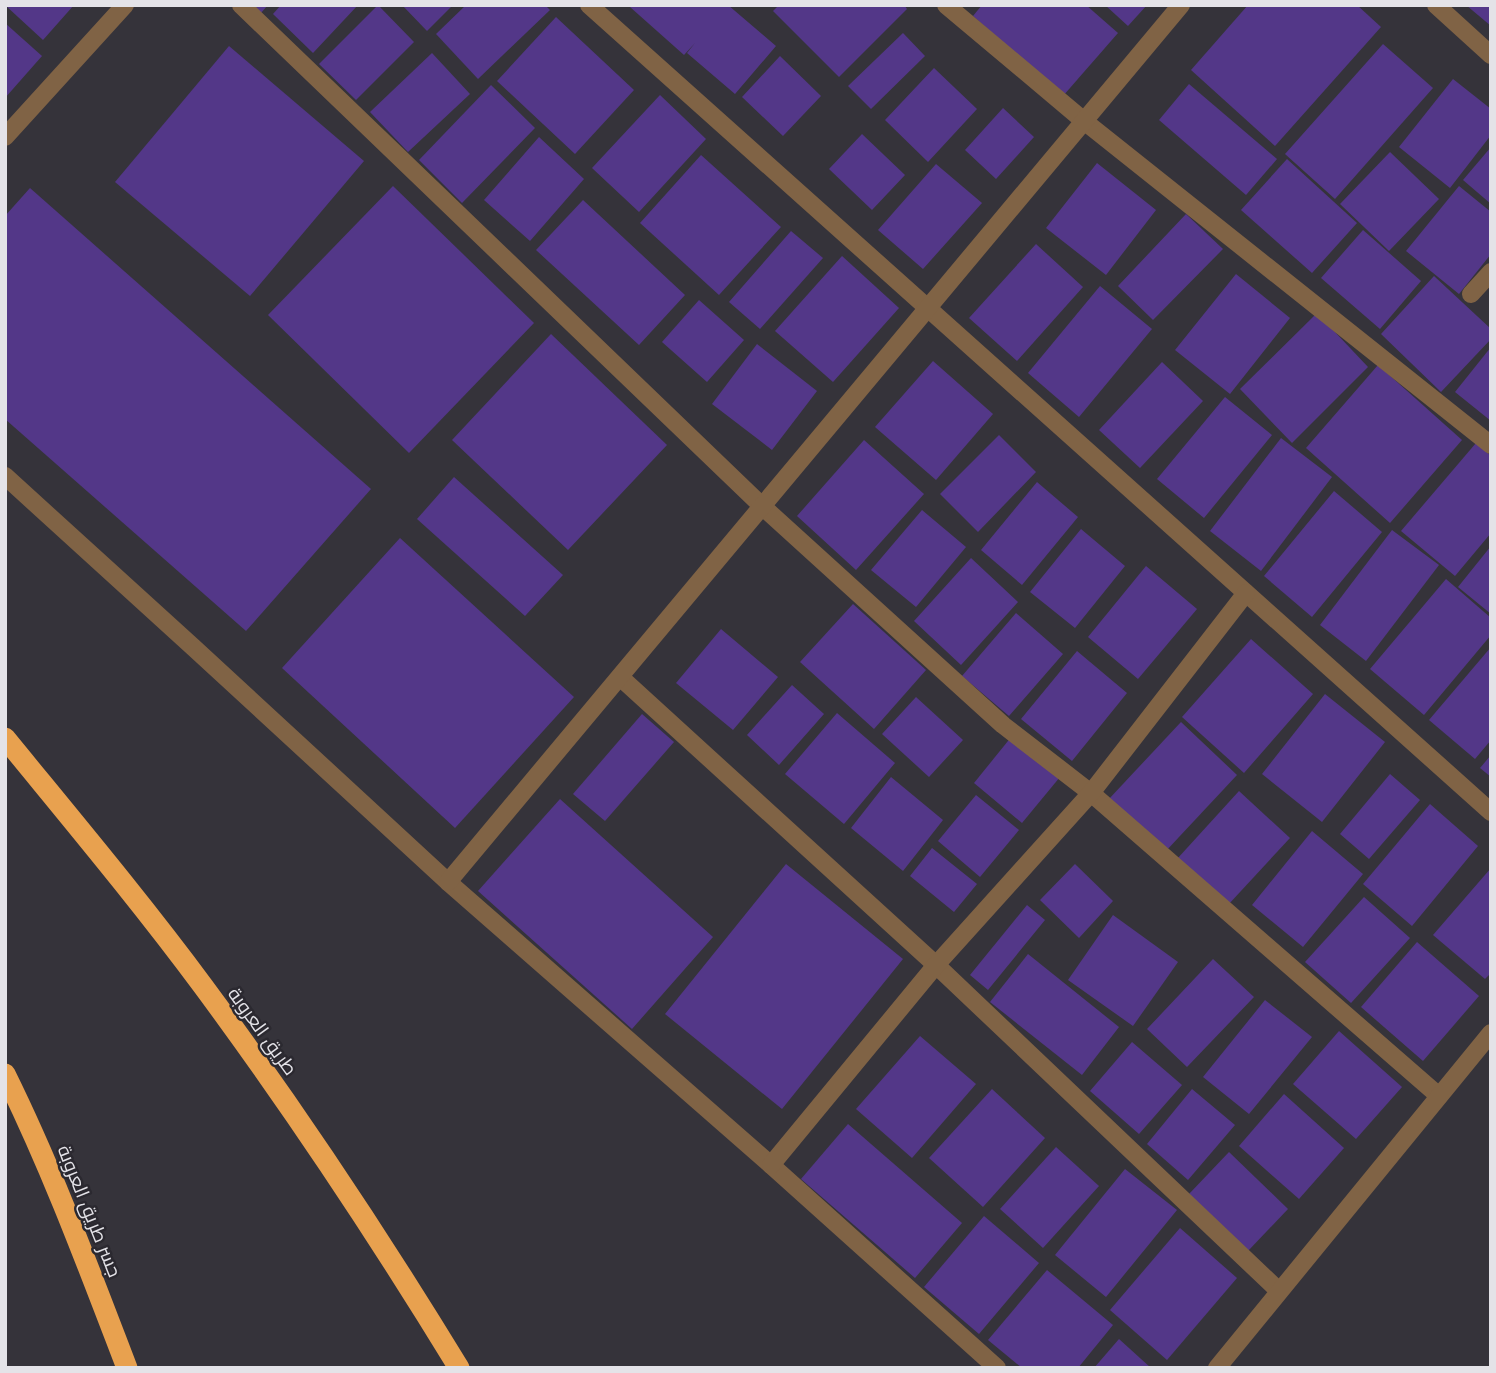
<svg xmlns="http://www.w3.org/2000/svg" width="1496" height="1373" font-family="'Fira Sans',Cairo,sans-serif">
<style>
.building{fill:#533788}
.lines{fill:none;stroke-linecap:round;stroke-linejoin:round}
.street{stroke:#806345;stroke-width:18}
.highway{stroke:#e8a14f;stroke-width:21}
.labels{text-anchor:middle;stroke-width:5;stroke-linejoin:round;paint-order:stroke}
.street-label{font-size:19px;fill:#e4e3e8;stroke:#2b2930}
</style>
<rect width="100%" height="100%" fill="#35333a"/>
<!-- building -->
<g class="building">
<polygon points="5,5 74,5 43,40"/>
<polygon points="251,5 268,5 260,14"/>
<polygon points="281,5 358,5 313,53 273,14"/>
<polygon points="378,5 414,42 356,100 319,64"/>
<polygon points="402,5 453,5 427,31"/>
<polygon points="466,5 545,5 550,10 478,79 436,34"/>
<polygon points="632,5 726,5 727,7 728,5 776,46 735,94 687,53 695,43 684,55 630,7"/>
<polygon points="779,5 904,5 907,9 839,77 773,11"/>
<polygon points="982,5 1086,5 1118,33 1063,96 973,16"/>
<polygon points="1105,5 1147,5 1128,26"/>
<polygon points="1248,5 1357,5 1381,27 1275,146 1191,70"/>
<polygon points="1466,5 1491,5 1491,26"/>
<polygon points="556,17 634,90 575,154 497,81"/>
<polygon points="5,23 42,56 5,98"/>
<polygon points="903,33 925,56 871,109 848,86"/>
<polygon points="1383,44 1433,88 1335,199 1285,154"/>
<polygon points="229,46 364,161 250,296 115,182"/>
<polygon points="432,53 470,94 408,152 370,112"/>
<polygon points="780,56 821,96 783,136 742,97"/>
<polygon points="934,68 977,109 928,162 885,120"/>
<polygon points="1453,79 1491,109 1491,135 1450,188 1399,147"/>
<polygon points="1189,84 1277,159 1246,195 1159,120"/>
<polygon points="491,85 535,128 462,203 419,160"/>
<polygon points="660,95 706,139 639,212 592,168"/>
<polygon points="1003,108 1034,137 996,179 965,150"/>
<polygon points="862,134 905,175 872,210 829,169"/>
<polygon points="539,137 584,179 530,241 484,200"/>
<polygon points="1491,147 1491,204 1463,180"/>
<polygon points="1390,152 1439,199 1389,251 1340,204"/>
<polygon points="701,155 781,227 719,295 640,223"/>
<polygon points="1287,159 1357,223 1312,273 1241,210"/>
<polygon points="1097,163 1156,210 1106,275 1046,228"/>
<polygon points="936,164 982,203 923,269 878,230"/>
<polygon points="393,186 534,323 409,453 268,315"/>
<polygon points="1459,186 1491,212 1491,254 1459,294 1406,251"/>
<polygon points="30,188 371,489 246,631 5,419 5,216"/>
<polygon points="583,200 685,295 639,345 536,250"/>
<polygon points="1186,214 1223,249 1153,320 1118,286"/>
<polygon points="1363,230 1421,281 1380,329 1321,278"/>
<polygon points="791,231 823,258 760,329 729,302"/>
<polygon points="1036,244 1083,287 1017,361 969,318"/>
<polygon points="842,256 899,308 833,382 775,331"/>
<polygon points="1236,274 1290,318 1230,394 1175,350"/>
<polygon points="1434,276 1491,329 1491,339 1441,392 1381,334"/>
<polygon points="1100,286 1152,329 1079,417 1028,373"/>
<polygon points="699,300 744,340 707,382 662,342"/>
<polygon points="1317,313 1368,367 1292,443 1240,389"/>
<polygon points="551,334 667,445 568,550 452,440"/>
<polygon points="757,344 817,391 772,450 712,404"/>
<polygon points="1491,347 1491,421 1455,392"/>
<polygon points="933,361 993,414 936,480 875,427"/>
<polygon points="1162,362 1203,401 1140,468 1099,430"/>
<polygon points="1378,365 1462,440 1390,523 1306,448"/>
<polygon points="1225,397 1272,435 1204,518 1157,479"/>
<polygon points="999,435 1036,472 978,532 940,494"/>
<polygon points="1281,438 1332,477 1261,571 1210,531"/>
<polygon points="864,440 924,494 856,570 797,516"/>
<polygon points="1476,443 1491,456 1491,533 1455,576 1401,531"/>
<polygon points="454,477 563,575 525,616 417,519"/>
<polygon points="1037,482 1078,517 1022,585 981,550"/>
<polygon points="1334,491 1382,532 1312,617 1264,576"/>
<polygon points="922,510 966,547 916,607 871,570"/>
<polygon points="1081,529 1125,566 1075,628 1030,592"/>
<polygon points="1392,530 1439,565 1366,661 1320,625"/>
<polygon points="400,538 574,697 455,828 282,668"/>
<polygon points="1491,546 1491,614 1458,587"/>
<polygon points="971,558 1018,602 961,665 914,621"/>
<polygon points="1146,566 1197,609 1138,679 1088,637"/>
<polygon points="1446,579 1491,618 1491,635 1424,715 1370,669"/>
<polygon points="853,604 926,670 874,729 800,662"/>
<polygon points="1016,613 1063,654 1009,716 962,676"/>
<polygon points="721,629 778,677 733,730 676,683"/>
<polygon points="1251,639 1313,694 1244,773 1182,717"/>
<polygon points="1491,647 1491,740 1475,759 1429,720"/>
<polygon points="1077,651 1127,693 1072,761 1021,719"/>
<polygon points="792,685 824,714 779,765 747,735"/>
<polygon points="1325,694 1385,742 1322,822 1262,774"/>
<polygon points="916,697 963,740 929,777 882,734"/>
<polygon points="837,713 895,763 844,824 785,774"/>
<polygon points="642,714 674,742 605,821 573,794"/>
<polygon points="1181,722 1237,775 1165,852 1108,800"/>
<polygon points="1012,736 1060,777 1022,823 974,783"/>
<polygon points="1491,755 1491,777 1480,768"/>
<polygon points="1390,774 1420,800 1369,859 1340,834"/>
<polygon points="891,777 943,820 903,871 851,828"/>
<polygon points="1239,791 1290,838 1228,905 1177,859"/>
<polygon points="976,795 1019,830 980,877 938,841"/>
<polygon points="560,799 713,937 632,1029 478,891"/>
<polygon points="1430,804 1478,846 1412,926 1363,884"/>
<polygon points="1312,831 1363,874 1303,947 1252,905"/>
<polygon points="932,848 977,884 954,912 910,876"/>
<polygon points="786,864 903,959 782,1109 665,1014"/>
<polygon points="1075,864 1113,901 1079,938 1040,900"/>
<polygon points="1491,868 1491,973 1485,979 1433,935"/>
<polygon points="1364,897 1410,938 1351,1003 1305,962"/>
<polygon points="1027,905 1045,920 988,990 970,975"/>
<polygon points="1113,915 1178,962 1133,1026 1068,980"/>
<polygon points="1417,942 1479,996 1423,1061 1361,1007"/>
<polygon points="1028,954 1119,1027 1082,1075 990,1002"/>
<polygon points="1213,959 1254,997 1187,1067 1147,1029"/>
<polygon points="1265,1000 1312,1037 1249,1114 1203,1077"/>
<polygon points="1339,1031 1402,1087 1356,1139 1293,1084"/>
<polygon points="920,1036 976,1084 912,1158 856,1109"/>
<polygon points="1132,1042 1182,1085 1139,1134 1090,1091"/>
<polygon points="992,1089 1045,1138 983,1207 929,1158"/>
<polygon points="1192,1089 1235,1125 1188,1180 1147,1144"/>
<polygon points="1284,1094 1344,1148 1299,1199 1239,1146"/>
<polygon points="848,1124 962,1223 915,1278 801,1179"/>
<polygon points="1056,1147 1099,1186 1043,1248 1000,1209"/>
<polygon points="1229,1152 1288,1209 1248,1251 1189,1194"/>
<polygon points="1125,1169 1177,1210 1106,1297 1055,1255"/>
<polygon points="984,1216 1039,1263 979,1334 924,1287"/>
<polygon points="1180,1228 1237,1278 1167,1360 1110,1310"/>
<polygon points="1047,1270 1113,1325 1078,1368 1022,1368 988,1340"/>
<polygon points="1119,1339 1151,1368 1094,1368"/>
</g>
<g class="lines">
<!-- street -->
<g class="street">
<polyline points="241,5 762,506 1003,725 1091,793 1439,1096"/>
<polyline points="589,5 1491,812"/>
<polyline points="946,5 1084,121 1491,445"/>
<polyline points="1436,5 1491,55"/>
<polyline points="5,137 125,5"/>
<polyline points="1471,294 1491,272"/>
<polyline points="5,476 193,647 448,882 771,1165 997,1368"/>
<polyline points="620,677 936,965 1279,1291"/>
<polyline points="448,882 1181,5"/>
<polyline points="771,1165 936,965 1091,793 1246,593"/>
<polyline points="1217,1368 1491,1033"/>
</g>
<!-- highway -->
<g class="highway">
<path d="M5 738C72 820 140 901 203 986 294 1109 379 1237 459 1368"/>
<path d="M5 1074C52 1169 89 1269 127 1368"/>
</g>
</g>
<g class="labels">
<!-- street labels -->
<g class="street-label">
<text transform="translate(263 1031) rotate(54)" y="7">طريق العروبة</text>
<text transform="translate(90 1211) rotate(68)" y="7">جسر طريق العروبة</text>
</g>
</g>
<!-- border -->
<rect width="1496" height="1373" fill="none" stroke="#e4e3e8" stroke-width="14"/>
</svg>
